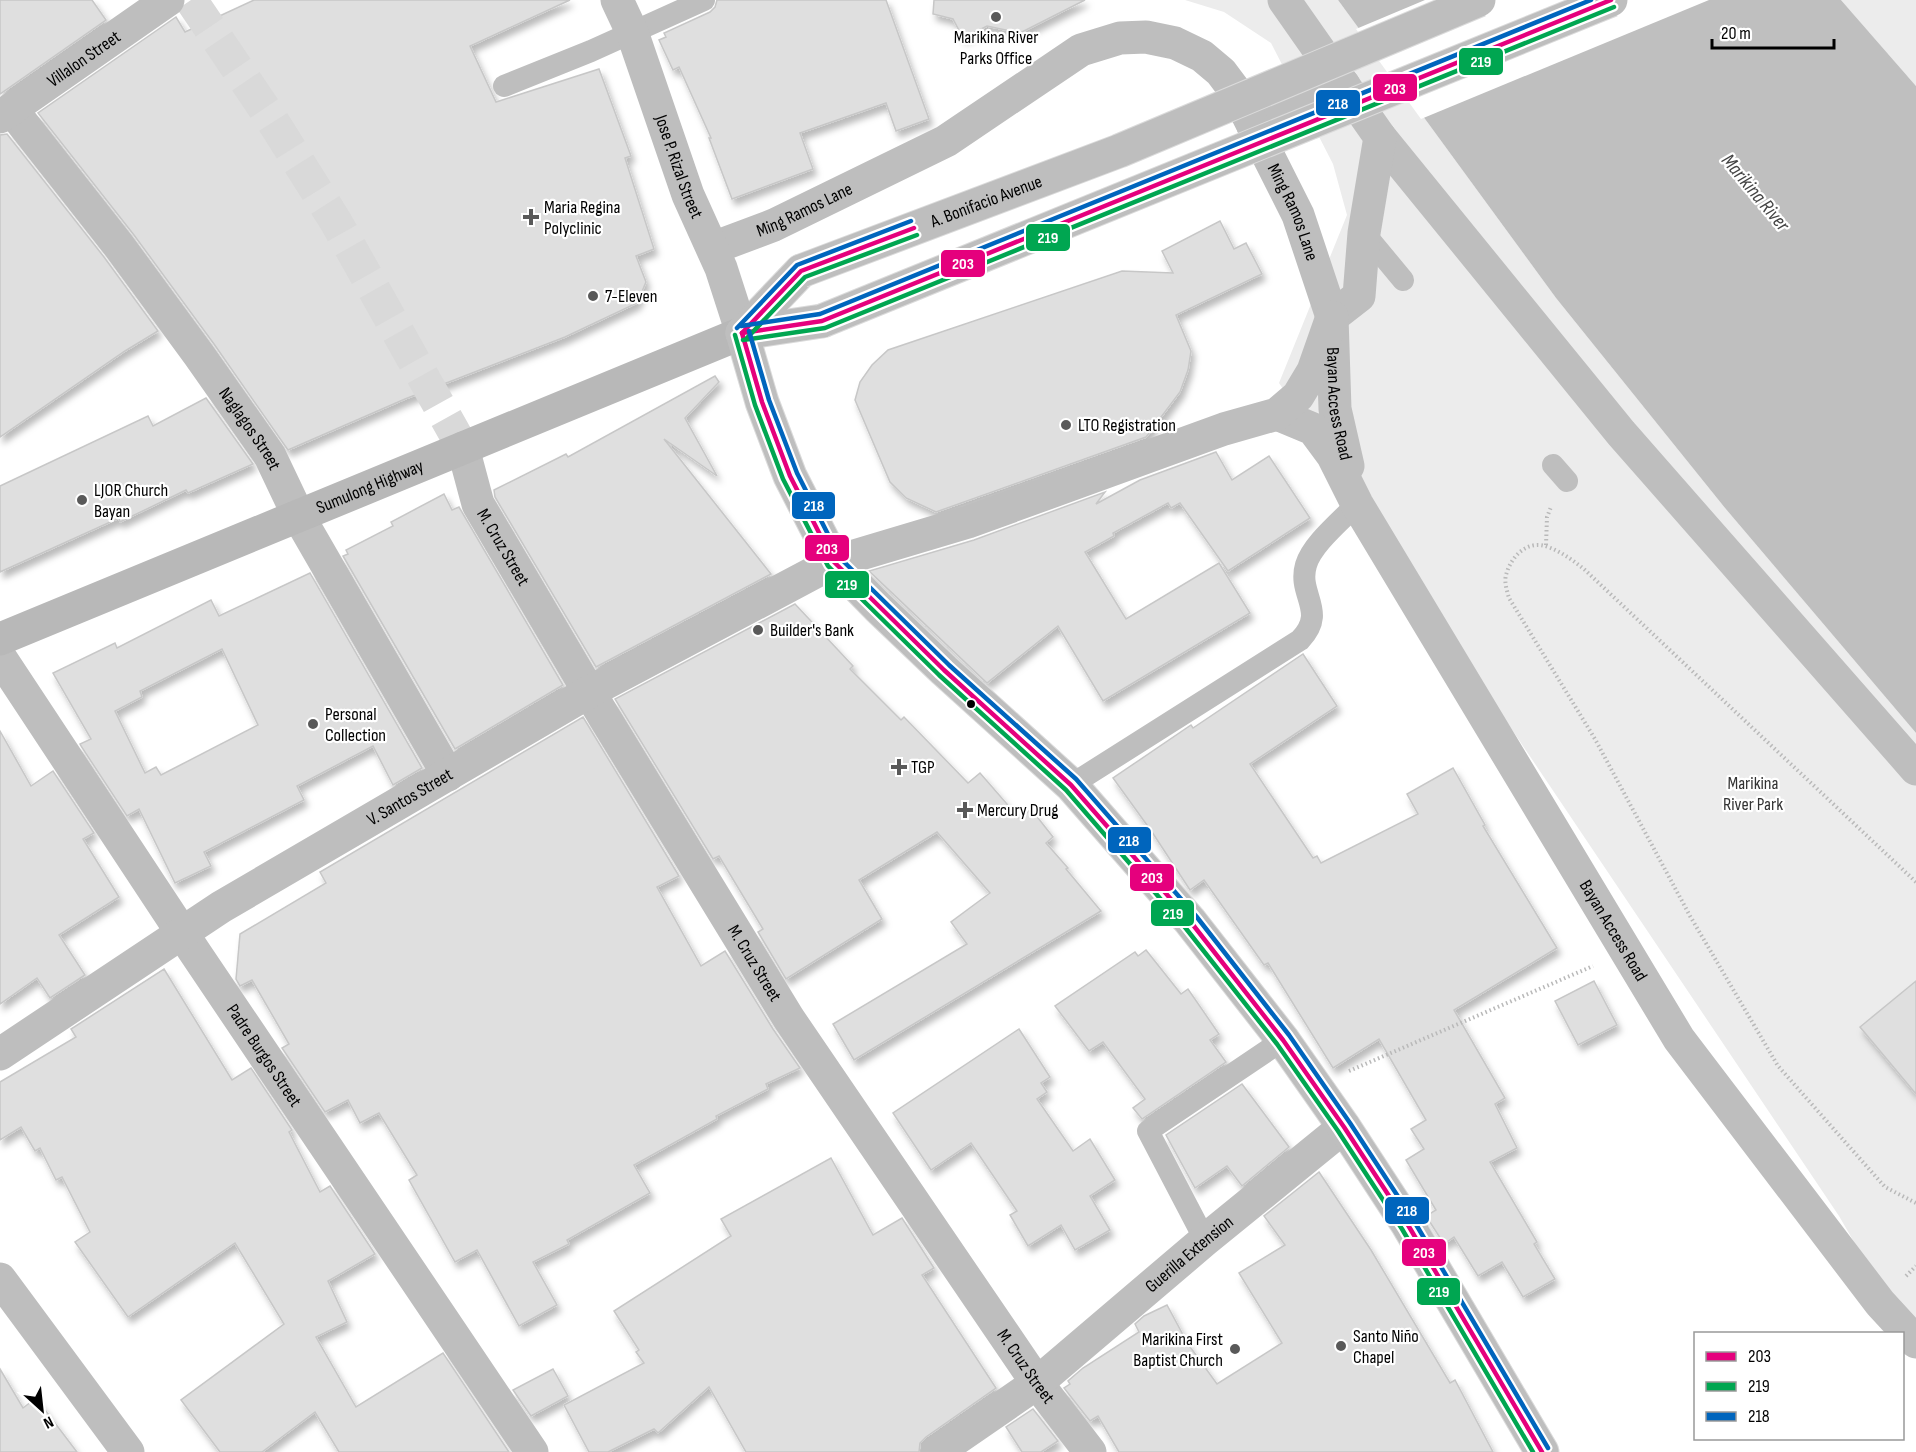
<svg xmlns="http://www.w3.org/2000/svg" width="1916" height="1452" font-family="'Sofia Sans Condensed',sans-serif">
<style>
.green{fill:#ececec}
.water{fill:#bfbfbf}
.pier{fill:#fff}
.building{fill:#dfdfdf;stroke:#c7c7c7;stroke-width:1.5;fill-rule:evenodd;filter:url(#shadow)}
.lines{fill:none;stroke-linecap:round;stroke-linejoin:round}
.minor-tunnel{stroke:#d9d9d9;stroke-width:33;stroke-dasharray:33 16;stroke-linecap:butt}
.primary-casing{stroke:#dbdbdb;stroke-width:35}
.path{stroke:#b9b9b9;stroke-width:4;stroke-dasharray:1.5 3;stroke-linecap:butt}
.service{stroke:#bebebe;stroke-width:22}
.pedestrian{stroke:#bebebe;stroke-width:33}
.minor{stroke:#bebebe;stroke-width:33}
.tertiary{stroke:#bebebe;stroke-width:33}
.secondary{stroke:#b8b8b8;stroke-width:33}
.primary{stroke:#bebebe;stroke-width:33}
.primary-bridge-casing{stroke:#dbdbdb;stroke-width:35;stroke-linecap:butt}
.primary-bridge{stroke:#bebebe;stroke-width:33}
.bus-1-casing{stroke:#fff;stroke-width:9}
.bus-2-casing{stroke:#fff;stroke-width:9}
.bus-3-casing{stroke:#fff;stroke-width:9}
.bus-1{stroke:#e5007d;stroke-width:4.5}
.bus-2{stroke:#00a651;stroke-width:4.5}
.bus-3{stroke:#0065bd;stroke-width:4.5}
.poi-dot{fill:#595959;stroke:#fff;stroke-width:2}
.bus-dot{fill:#000;stroke:#fff;stroke-width:2}
.labels{text-anchor:middle;stroke-width:4.5;stroke-linejoin:round;paint-order:stroke}
.poi-label{font-size:18px;fill:#000;stroke:#fff;text-anchor:start}
.street-label{font-size:18px;fill:#000;stroke:#fff}
.park-label{font-size:18px;fill:#333;stroke:#fff}
.water-label{font-size:20px;font-style:italic;fill:#444;stroke:#fff}
.line-badge{stroke:#fff;stroke-width:2}
.badge-label{font-size:16px;text-anchor:middle;font-weight:bold;fill:#fff}
</style>
<defs>
<filter id="shadow"><feDropShadow dx="3.5" dy="6" stdDeviation="3" flood-color="#0004"/></filter>
</defs>
<rect width="100%" height="100%" fill="#fff"/>
<!-- green -->
<g class="green">
<polygon points="1185,0 1338,0 1556,298 1725,508 1916,733 1916,1349 1839,1216 1279,383 1347,215 1333,164 1271,43 1224,12"/>
<polygon points="1841,0 1916,0 1916,86"/>
</g>
<!-- water -->
<polygon class="water" points="1338,0 1841,0 1916,86 1916,733 1725,508 1556,298"/>
<!-- pier -->
<polygon class="pier" points="1425,0 1709,0 1421,119 1356,29"/>
<!-- building -->
<g class="building">
<polygon points="0,0 92,0 106,20 0,94"/>
<polygon points="254,0 570,0 470,46 496,102 599,69 631,156 625,158 654,249 636,256 646,282 637,303 565,337 405,399 288,450 214,344 134,235 38,113 176,17 185,32"/>
<polygon points="717,0 886,0 929,119 896,131 886,103 800,133 813,169 732,199 709,138 711,138 679,67 673,70 659,40 666,37 664,33 710,12 715,7"/>
<polygon points="934,0 1085,0 1020,33 987,26 963,38 953,19 933,14"/>
<polygon points="7,134 104,257 158,331 125,351 0,437 0,135"/>
<polygon points="1220,221 1234,249 1246,243 1262,274 1176,315 1191,351 1188,370 1180,392 1146,437 936,512 906,498 890,482 855,400 860,382 872,365 888,350 1122,271 1173,273 1162,251"/>
<polygon points="715,376 719,382 685,418 717,476 664,439 771,574 596,667 495,497 494,490 566,454 568,457"/>
<polygon points="206,398 253,464 188,493 186,490 120,522 119,518 0,572 0,486 148,416 153,426"/>
<polygon points="1216,452 1232,480 1269,456 1310,518 1228,571 1180,503 1171,508 1168,503 1113,533 1114,536 1085,552 1126,619 1219,563 1250,613 1103,701 1058,626 987,683 869,571 974,540 1105,492 1096,504 1140,480"/>
<polygon points="444,494 452,510 459,507 563,685 455,749 343,556 348,554 346,550 393,526 391,522"/>
<path d="M310 573 422 768 393 785 373 746 297 786 304 800 204 852 211 866 175 883 139 809 127 816 81 746 80 744 91 739 53 673 115 643 117 648 211 600 219 616ZM222 649 258 725 161 775 156 767 145 773 115 711 142 697 140 691Z"/>
<polygon points="795,604 853,666 850,669 901,720 904,717 968,783 980,773 1020,819 1031,809 1053,837 1046,843 1068,868 1066,869 1101,911 854,1060 833,1024 967,944 951,922 990,893 937,832 859,880 882,919 786,979 758,932 763,929 719,856 713,859 615,699"/>
<polygon points="1303,654 1337,706 1250,764 1313,858 1317,856 1321,863 1418,814 1407,794 1453,768 1485,825 1483,826 1557,948 1454,1010 1505,1098 1495,1104 1517,1148 1490,1162 1537,1242 1534,1244 1555,1279 1523,1297 1502,1262 1478,1276 1454,1237 1444,1244 1426,1216 1436,1210 1406,1160 1424,1149 1411,1129 1426,1120 1379,1039 1333,1068 1268,963 1264,965 1204,880 1190,890 1152,832 1113,778 1191,725 1193,728"/>
<polygon points="583,717 679,876 657,887 701,966 725,951 773,1029 800,1068 766,1084 768,1089 716,1116 717,1119 634,1165 650,1193 567,1240 569,1244 533,1262 557,1305 519,1326 477,1250 455,1262 409,1180 417,1175 379,1113 360,1123 348,1100 325,1112 282,1048 289,1044 252,980 240,986 236,979 240,934 326,883 320,872"/>
<polygon points="0,731 31,786 53,771 94,833 83,839 119,897 59,935 85,975 50,998 37,978 0,1004"/>
<polygon points="1146,950 1181,994 1188,989 1219,1034 1210,1040 1226,1062 1142,1119 1133,1108 1145,1099 1103,1042 1089,1051 1055,1006 1135,952 1138,956"/>
<polygon points="164,969 232,1080 251,1068 292,1130 289,1132 320,1192 330,1186 375,1254 328,1281 347,1322 316,1337 356,1407 443,1353 509,1452 339,1452 315,1412 262,1452 220,1452 181,1400 284,1324 235,1243 128,1317 75,1242 90,1232 62,1177 56,1180 40,1148 35,1151 21,1127 0,1140 0,1082 76,1037 71,1029"/>
<polygon points="1594,981 1617,1025 1578,1045 1555,1001"/>
<polygon points="1916,981 1916,1094 1860,1027"/>
<polygon points="1019,1029 1050,1077 1041,1083 1047,1092 1037,1099 1073,1151 1090,1139 1115,1180 1090,1196 1110,1230 1075,1250 1061,1225 1028,1246 1010,1215 1017,1211 971,1143 931,1170 893,1113"/>
<polygon points="1242,1084 1289,1147 1242,1186 1227,1166 1195,1188 1166,1135"/>
<polygon points="831,1158 873,1235 902,1218 934,1268 922,1275 996,1388 926,1437 920,1443 919,1452 746,1452 709,1387 658,1433 654,1429 608,1452 589,1452 564,1405 644,1363 636,1352 639,1350 614,1311 731,1236 721,1219"/>
<polygon points="1319,1172 1371,1250 1450,1383 1455,1380 1493,1452 1119,1452 1098,1416 1090,1421 1064,1388 1070,1384 1068,1381 1083,1368 1139,1332 1135,1324 1144,1316 1167,1305 1188,1344 1217,1384 1282,1343 1239,1273 1285,1245 1264,1216"/>
<polygon points="0,1369 23,1408 36,1398 77,1452 0,1452"/>
<polygon points="553,1369 568,1396 531,1416 513,1390"/>
<polygon points="1033,1409 1058,1441 1041,1452 1022,1452 1006,1427"/>
</g>
<g class="lines">
<!-- minor-tunnel -->
<polyline class="minor-tunnel" points="191,0 272,120 336,222 463,448"/>
<defs>
<g id="primary">
<polyline points="742,333 762,402 790,476 834,562 878,607 944,670 1071,785 1190,921 1283,1040 1344,1127 1408,1225 1542,1452"/>
<polyline points="742,333 801,271"/>
<polyline points="742,333 822,321"/>
</g>
</defs>
<!-- primary casing -->
<use href="#primary" class="primary-casing"/>
<!-- path -->
<g class="path">
<polyline points="1546,545 1547,517 1551,507"/>
<path d="M1916 882 1585 570C1574 561 1562 552 1548 547 1528 539 1511 556 1506 575 1504 582 1507 591 1509 598L1595 739 1690 916 1778 1066 1885 1187 1916 1203"/>
<polyline points="1349,1071 1593,966"/>
<polyline points="1906,1276 1916,1266"/>
</g>
<!-- service -->
<g class="service">
<polyline points="504,86 591,51 704,0"/>
<polyline points="1364,233 1403,280"/>
<polyline points="1553,465 1567,481"/>
<path d="M1071 785 1300 640C1328 611 1297 595 1306 565 1312 544 1342 520 1357 504"/>
<polyline points="1205,1240 1148,1131 1283,1040"/>
</g>
<!-- pedestrian -->
<g class="pedestrian">
<path id="s1" d="M12 110 119 246 199 355 270 456 299 517"/>
<polyline points="1253,126 1344,85"/>
<polyline points="1380,137 1621,433 1916,769"/>
</g>
<!-- minor -->
<g class="minor">
<polyline points="1284,0 1380,137 1364,233 1359,296 1332,317"/>
<path id="s2" d="M0 117 168 0"/>
<path id="s3" d="M713 248 774 225 946 141 1081 50 1120 38 1146 37 1175 43 1202 56 1221 72 1236 92 1298 215 1332 317 1335 409 1348 466"/>
<path id="s4" d="M1277 414 1313 429 1333 456 1357 504 1679 1039 1880 1303 1916 1342"/>
<path id="s5" d="M463 448 478 504 589 692 789 1019 1037 1383 1090 1452"/>
<polyline points="299,517 448,775"/>
<path id="s6" d="M0 657 194 951 532 1452"/>
<path id="s7" d="M0 1054 221 907 589 692 834 562 968 522 1224 429 1277 414 1298 396 1313 371 1332 317"/>
<path id="s8" d="M937 1452 1037 1383 1205 1240 1344 1127"/>
</g>
<!-- tertiary -->
<g class="tertiary">
<path id="s9" d="M617 0 632 32 688 195 721 268 742 333"/>
<polyline points="0,1279 128,1452"/>
</g>
<!-- secondary -->
<path class="secondary" id="s10" d="M0 639 742 333"/>
<!-- primary -->
<use href="#primary" class="primary"/>
<defs>
<g id="primary-bridge">
<path id="s11" d="M801 271 1119 151 1479 0"/>
<polyline points="822,321 1611,0"/>
</g>
</defs>
<!-- primary-bridge casing -->
<use href="#primary-bridge" class="primary-bridge-casing"/>
<!-- primary-bridge -->
<use href="#primary-bridge" class="primary-bridge"/>
<defs>
<g id="bus-1">
<polyline points="742,333 762,402 790,476 834,562 944,670 1071,785 1190,921 1283,1040 1344,1127 1408,1225 1542,1452"/>
<polyline points="742,333 822,321 1611,0"/>
<polyline points="742,333 801,271 914,228"/>
</g>
<g id="bus-2">
<polyline points="735,335 755,405 783,479 828,566 939,675 1066,790 1184,926 1277,1044 1338,1131 1402,1229 1533,1452"/>
<polyline points="747,338 805,277 917,235"/>
<polyline points="743,340 825,328 1614,7"/>
</g>
<g id="bus-3">
<polyline points="741,326 820,314 1591,0"/>
<polyline points="737,328 797,265 911,221"/>
<polyline points="749,331 769,400 797,473 840,558 949,665 1076,779 1196,916 1289,1035 1350,1123 1414,1221 1548,1448"/>
</g>
</defs>
<!-- bus-1 casing -->
<use href="#bus-1" class="bus-1-casing"/>
<!-- bus-2 casing -->
<use href="#bus-2" class="bus-2-casing"/>
<!-- bus-3 casing -->
<use href="#bus-3" class="bus-3-casing"/>
<!-- bus-1 -->
<use href="#bus-1" class="bus-1"/>
<!-- bus-2 -->
<use href="#bus-2" class="bus-2"/>
<!-- bus-3 -->
<use href="#bus-3" class="bus-3"/>
</g>
<!-- markers -->
<g class="poi-dot">
<circle cx="996" cy="17" r="6"/>
<path d="M528 208h6v6h6v6h-6v6h-6v-6h-6v-6h6z"/>
<circle cx="593" cy="296" r="6"/>
<circle cx="1066" cy="425" r="6"/>
<circle cx="82" cy="500" r="6"/>
<circle cx="758" cy="630" r="6"/>
<circle cx="313" cy="724" r="6"/>
<path d="M896 758h6v6h6v6h-6v6h-6v-6h-6v-6h6z"/>
<path d="M962 801h6v6h6v6h-6v6h-6v-6h-6v-6h6z"/>
<circle cx="1341" cy="1346" r="6"/>
<circle cx="1235" cy="1349" r="6"/>
</g>
<circle class="bus-dot" cx="971" cy="704" r="5"/>
<g class="labels">
<!-- poi labels -->
<g class="poi-label">
<text x="996" y="43" text-anchor="middle">Marikina River<tspan x="996" dy="21">Parks Office</tspan></text>
<text x="544" y="213">Maria Regina<tspan x="544" dy="21">Polyclinic</tspan></text>
<text x="605" y="302">7-Eleven</text>
<text x="1078" y="431">LTO Registration</text>
<text x="94" y="496">LJOR Church<tspan x="94" dy="21">Bayan</tspan></text>
<text x="770" y="636">Builder's Bank</text>
<text x="325" y="720">Personal<tspan x="325" dy="21">Collection</tspan></text>
<text x="911" y="773">TGP</text>
<text x="977" y="816">Mercury Drug</text>
<text x="1353" y="1342">Santo Niño<tspan x="1353" dy="21">Chapel</tspan></text>
<text x="1223" y="1345" text-anchor="end">Marikina First<tspan x="1223" dy="21">Baptist Church</tspan></text>
</g>
<!-- street labels -->
<g class="street-label">
<text dy="6" stroke="none"><textPath href="#s2" startOffset="102">Villalon Street</textPath></text>
<text dy="6" stroke="none"><textPath href="#s9" startOffset="178">Jose P. Rizal Street</textPath></text>
<text dy="6" stroke="none"><textPath href="#s11" startOffset="198">A. Bonifacio Avenue</textPath></text>
<text dy="6" stroke="none"><textPath href="#s3" startOffset="99">Ming Ramos Lane</textPath></text>
<text dy="6" stroke="none"><textPath href="#s3" startOffset="729">Ming Ramos Lane</textPath></text>
<text dy="6" stroke="none"><textPath href="#s3" startOffset="928">Bayan Access Road</textPath></text>
<text dy="6" stroke="none"><textPath href="#s1" startOffset="398">Naglagos Street</textPath></text>
<text dy="6" stroke="none"><textPath href="#s10" startOffset="400">Sumulong Highway</textPath></text>
<text dy="6" stroke="none"><textPath href="#s5" startOffset="108">M. Cruz Street</textPath></text>
<text dy="6" stroke="none"><textPath href="#s7" startOffset="484">V. Santos Street</textPath></text>
<text dy="6" stroke="none"><textPath href="#s4" startOffset="624">Bayan Access Road</textPath></text>
<text dy="6" stroke="none"><textPath href="#s5" startOffset="594">M. Cruz Street</textPath></text>
<text dy="6" stroke="none"><textPath href="#s6" startOffset="478">Padre Burgos Street</textPath></text>
<text dy="6" stroke="none"><textPath href="#s8" startOffset="321">Guerilla Extension</textPath></text>
<text dy="6" stroke="none"><textPath href="#s5" startOffset="1080">M. Cruz Street</textPath></text>
</g>
<!-- park labels -->
<g class="park-label">
<text x="1753" y="789">Marikina<tspan x="1753" dy="21">River Park</tspan></text>
</g>
<!-- water labels -->
<g class="water-label">
<text transform="translate(1756 192) rotate(50)" y="7">Marikina River</text>
</g>
</g>
<g class="line-badge">
<rect x="1458" y="47" width="46" height="29" rx="6" fill="#00a651"/>
<rect x="1372" y="73" width="46" height="29" rx="6" fill="#e5007d"/>
<rect x="1315" y="89" width="46" height="28" rx="6" fill="#0065bd"/>
<rect x="1025" y="223" width="46" height="29" rx="6" fill="#00a651"/>
<rect x="940" y="249" width="46" height="29" rx="6" fill="#e5007d"/>
<rect x="791" y="491" width="45" height="29" rx="6" fill="#0065bd"/>
<rect x="804" y="534" width="46" height="28" rx="6" fill="#e5007d"/>
<rect x="824" y="570" width="46" height="29" rx="6" fill="#00a651"/>
<rect x="1107" y="826" width="45" height="28" rx="6" fill="#0065bd"/>
<rect x="1129" y="863" width="46" height="29" rx="6" fill="#e5007d"/>
<rect x="1150" y="899" width="45" height="28" rx="6" fill="#00a651"/>
<rect x="1384" y="1196" width="46" height="29" rx="6" fill="#0065bd"/>
<rect x="1401" y="1238" width="46" height="29" rx="6" fill="#e5007d"/>
<rect x="1416" y="1277" width="45" height="29" rx="6" fill="#00a651"/>
</g>
<g class="badge-label">
<text x="1481" y="67">219</text>
<text x="1395" y="94">203</text>
<text x="1338" y="109">218</text>
<text x="1048" y="243">219</text>
<text x="963" y="269">203</text>
<text x="814" y="511">218</text>
<text x="827" y="554">203</text>
<text x="847" y="590">219</text>
<text x="1129" y="846">218</text>
<text x="1152" y="883">203</text>
<text x="1173" y="919">219</text>
<text x="1407" y="1216">218</text>
<text x="1424" y="1258">203</text>
<text x="1439" y="1297">219</text>
</g>
<!-- legend -->
<rect x="1694" y="1332" width="210" height="108" fill="#ffffff" stroke="#999999" stroke-width="1.5"/>
<rect x="1706" y="1352" width="30" height="9" fill="#e5007d" stroke="#999999" stroke-width="1.5"/>
<text x="1748" y="1362" font-size="18" fill="#000000">203</text>
<rect x="1706" y="1382" width="30" height="9" fill="#00a651" stroke="#999999" stroke-width="1.5"/>
<text x="1748" y="1392" font-size="18" fill="#000000">219</text>
<rect x="1706" y="1412" width="30" height="9" fill="#0065bd" stroke="#999999" stroke-width="1.5"/>
<text x="1748" y="1422" font-size="18" fill="#000000">218</text>
<!-- north arrow -->
<g transform="translate(42 1410) rotate(153)" stroke="#ffffff" stroke-width="4.5" paint-order="stroke">
<path d="M0-4.5L10 22L0 15L-10 22Z" fill="#000000"/>
<text y="-9" font-size="16" font-weight="bold" text-anchor="middle" fill="#000000">N</text>
</g>
<!-- scale -->
<path d="M1712 39v9h122v-9" fill="none" stroke="#000000" stroke-width="3"/>
<text x="1721" y="39" font-size="18" fill="#000000" stroke="#ffffff" stroke-width="4.5" paint-order="stroke">20 m</text>
</svg>
